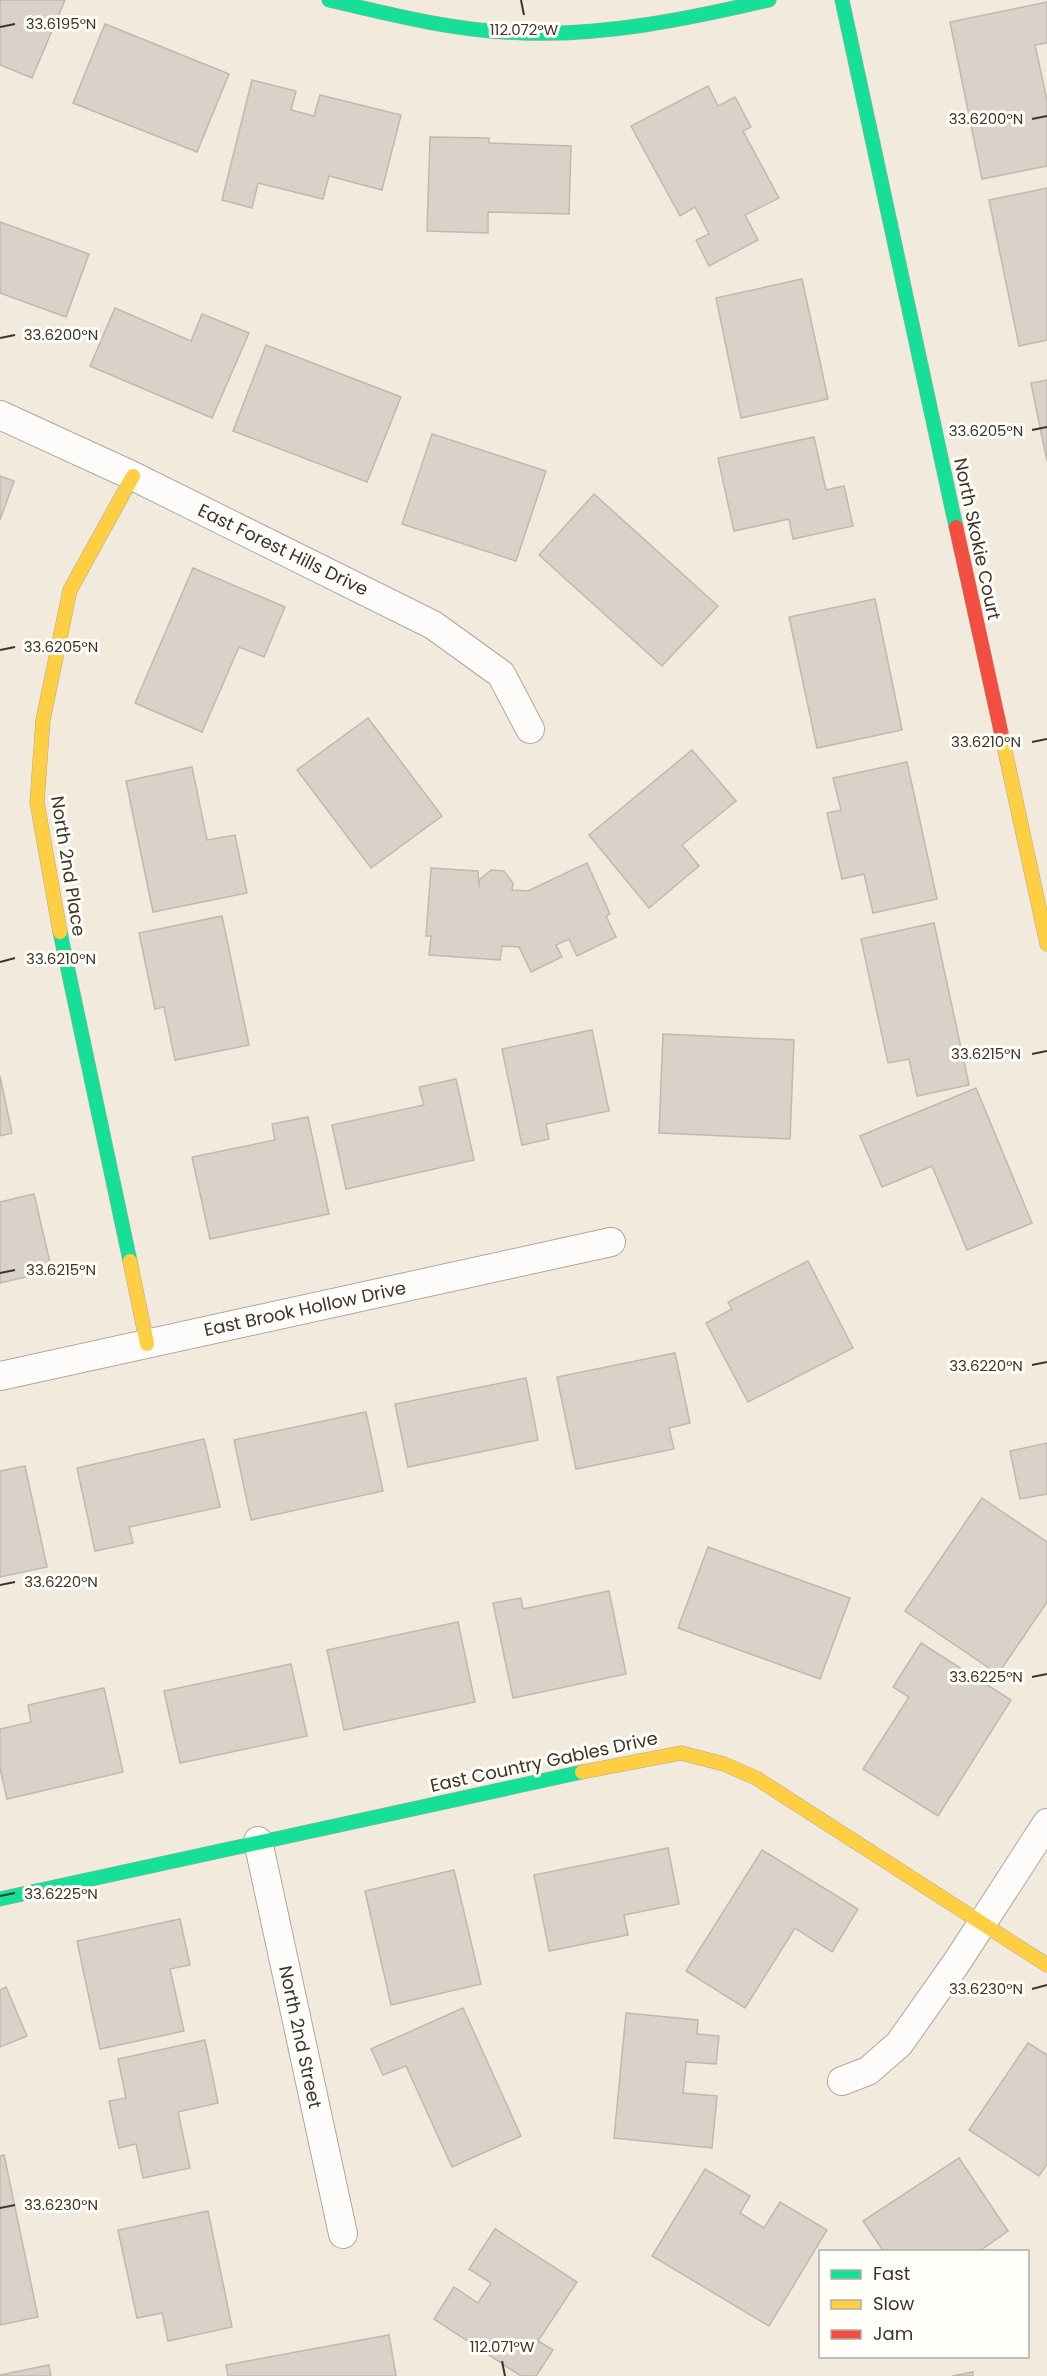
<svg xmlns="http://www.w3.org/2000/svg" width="1047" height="2376" font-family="Poppins,sans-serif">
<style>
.building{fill:#dad2c8;stroke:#c0b9af;stroke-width:1.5}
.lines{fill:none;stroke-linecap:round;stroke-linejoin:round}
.street-casing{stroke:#aea99e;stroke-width:30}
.fast-casing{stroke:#aea99e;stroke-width:15}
.slow-casing{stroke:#aea99e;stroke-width:15}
.jam-casing{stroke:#aea99e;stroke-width:15}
.street{stroke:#fdfcfa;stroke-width:28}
.fast{stroke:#16e098;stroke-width:14}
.slow{stroke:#ffcf43;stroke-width:14}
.jam{stroke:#f24e42;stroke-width:14}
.ticks{fill:none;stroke:#3b362c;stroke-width:2}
.labels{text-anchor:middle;stroke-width:6;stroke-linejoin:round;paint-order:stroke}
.street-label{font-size:18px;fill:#3b362c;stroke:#fffdf7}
.ticks-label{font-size:15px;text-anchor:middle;fill:#3b362c;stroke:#fffdf7;stroke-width:6;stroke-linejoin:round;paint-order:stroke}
</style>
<rect width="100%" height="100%" fill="#f2eadc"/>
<!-- building -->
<g class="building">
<polygon points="0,0 65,0 32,78 0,65"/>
<polygon points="1047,2 1047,43 1035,45 1047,100 1047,166 982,179 950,22"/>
<polygon points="105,24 229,74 197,152 73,103"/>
<polygon points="252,80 296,91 291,110 314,116 320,95 401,115 382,190 329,176 323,199 258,183 252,208 222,200"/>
<polygon points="708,86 718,106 735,97 751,127 743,131 779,198 745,215 758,240 709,266 696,240 709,234 695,207 680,216 631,126"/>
<polygon points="430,137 489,138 489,143 571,146 569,214 488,212 488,233 427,231"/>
<polygon points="1047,188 1047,340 1019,346 989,200"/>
<polygon points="0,222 89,254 66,317 0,293"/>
<polygon points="802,279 828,399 741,418 716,298"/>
<polygon points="115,308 191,341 202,314 249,333 212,418 90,366"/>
<polygon points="266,345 401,397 367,482 233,431"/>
<polygon points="1047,380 1047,461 1031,383"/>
<polygon points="432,434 546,471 516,561 402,524"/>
<polygon points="814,437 826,490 844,486 853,526 793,539 789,519 734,531 718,458"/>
<polygon points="0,476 14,481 0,520"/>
<polygon points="594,494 718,606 662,666 539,555"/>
<polygon points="193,568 285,607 264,657 239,647 202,732 135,703"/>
<polygon points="875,599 902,730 817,748 789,617"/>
<polygon points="368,718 442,816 371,868 297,770"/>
<polygon points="692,750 736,801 682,845 699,866 649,908 589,835"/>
<polygon points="907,762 937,899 873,913 864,874 842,879 827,813 841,810 833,778"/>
<polygon points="192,767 207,840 235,835 247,893 153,912 126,781"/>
<polygon points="587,863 610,914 606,916 616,937 577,956 569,939 556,945 562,957 531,972 519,947 502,946 500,960 429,955 431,936 426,936 431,868 478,871 479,887 479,880 491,870 504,871 513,883 512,890 528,891"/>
<polygon points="222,916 249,1045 175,1060 164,1007 155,1009 139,933"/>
<polygon points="934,923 969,1085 917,1096 909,1059 888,1063 861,939"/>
<polygon points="592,1030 609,1111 546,1124 549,1139 522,1145 502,1049"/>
<polygon points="663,1034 794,1040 790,1139 659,1133"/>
<polygon points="0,1076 12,1133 0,1136"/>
<polygon points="456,1079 474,1160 346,1189 332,1125 424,1105 419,1087"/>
<polygon points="976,1088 1032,1223 967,1250 932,1166 882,1187 860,1136"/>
<polygon points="308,1117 329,1214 210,1239 192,1157 275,1140 272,1124"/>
<polygon points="34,1194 52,1271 0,1283 0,1202"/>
<polygon points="808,1261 853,1348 748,1402 706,1323 732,1309 728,1302"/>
<polygon points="675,1353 690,1423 669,1428 674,1449 576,1469 557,1377"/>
<polygon points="526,1378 538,1440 408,1467 395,1404"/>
<polygon points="366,1412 383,1491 251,1520 234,1440"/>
<polygon points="204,1439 220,1507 129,1527 133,1543 95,1551 77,1468"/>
<polygon points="1047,1443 1047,1494 1020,1499 1010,1451"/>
<polygon points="25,1466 47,1567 0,1577 0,1471"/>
<polygon points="982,1498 1047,1542 1047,1602 998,1674 905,1611"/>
<polygon points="708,1547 850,1598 820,1679 678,1628"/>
<polygon points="609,1591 626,1674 513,1698 493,1603 521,1598 523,1609"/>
<polygon points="458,1622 475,1702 344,1730 327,1650"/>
<polygon points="921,1643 1011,1700 938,1816 863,1769 909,1697 893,1687"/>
<polygon points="291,1664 307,1736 180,1763 164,1691"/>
<polygon points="104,1688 123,1772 7,1799 0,1768 0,1729 31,1722 28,1705"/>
<polygon points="668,1848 679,1904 624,1915 628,1935 549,1951 534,1875"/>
<polygon points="762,1850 858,1909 832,1952 795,1928 745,2008 686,1971"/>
<polygon points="454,1870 481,1984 391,2005 365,1891"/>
<polygon points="180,1919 190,1965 170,1969 184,2031 100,2049 77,1941"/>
<polygon points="6,1987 27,2036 0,2047 0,1990"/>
<polygon points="463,2008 521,2136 452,2167 406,2066 383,2075 371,2049"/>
<polygon points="626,2013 698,2020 697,2034 719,2036 716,2064 686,2062 683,2093 717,2096 712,2148 614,2138"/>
<polygon points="205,2040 218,2103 178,2112 190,2168 143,2178 136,2144 119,2148 109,2101 126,2098 118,2059"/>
<polygon points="1028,2043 1047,2055 1047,2164 1039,2176 969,2130"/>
<polygon points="4,2155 38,2317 0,2325 0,2156"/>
<polygon points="959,2158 1008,2231 978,2252 884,2252 863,2221"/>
<polygon points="705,2169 750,2196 740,2213 764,2228 780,2202 827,2230 769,2326 652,2256"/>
<polygon points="208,2211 232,2327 168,2341 162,2313 137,2318 118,2230"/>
<polygon points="495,2229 577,2282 538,2341 553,2350 536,2376 521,2376 434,2319 454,2287 478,2303 491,2283 469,2269"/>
<polygon points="389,2335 396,2376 228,2376 226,2365"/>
<polygon points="49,2365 51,2376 0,2376 0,2375"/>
<polygon points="973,2372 973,2376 952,2376"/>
</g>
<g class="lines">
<defs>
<g id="street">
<polyline points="0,415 133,476 433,625 501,674 530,729"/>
<polyline points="0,1376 611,1242"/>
<polyline points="258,1841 343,2234"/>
<polyline points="842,2081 868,2071 899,2044 957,1962 1047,1823"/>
</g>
<g id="fast">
<path d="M329 0C392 15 456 31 522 33 605 36 688 19 769 0"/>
<polyline points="842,0 956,527"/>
<polyline points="60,932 130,1261"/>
<polyline points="0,1899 582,1772"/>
</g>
<g id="slow">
<polyline points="1001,732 1047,944"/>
<polyline points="60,932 37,802 43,720 70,590 133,476"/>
<polyline points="130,1261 147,1344"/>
<polyline points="582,1772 681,1753 724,1764 756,1778 1047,1965"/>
</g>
<polyline id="jam" points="956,527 1001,732"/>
</defs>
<!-- street casing -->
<use href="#street" class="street-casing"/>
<!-- fast casing -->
<use href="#fast" class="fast-casing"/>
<!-- slow casing -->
<use href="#slow" class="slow-casing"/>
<!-- jam casing -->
<use href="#jam" class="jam-casing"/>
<!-- street -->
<use href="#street" class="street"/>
<!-- fast -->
<use href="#fast" class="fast"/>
<!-- slow -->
<use href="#slow" class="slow"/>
<!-- jam -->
<use href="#jam" class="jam"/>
</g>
<!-- ticks -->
<path class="ticks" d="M521 0 524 15M0 27 15 24M1032 119 1047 116M0 338 15 335M1032 430 1047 427M0 650 15 647M1032 742 1047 739M0 962 15 958M1032 1054 1047 1051M0 1273 15 1270M1032 1365 1047 1362M0 1585 15 1582M1032 1677 1047 1674M0 1896 15 1893M1032 1989 1047 1985M0 2208 15 2205M502 2361 505 2376"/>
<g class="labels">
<!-- street labels -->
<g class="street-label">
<text transform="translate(977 539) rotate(78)" y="6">North Skokie Court</text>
<text transform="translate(283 550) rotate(26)" y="6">East Forest Hills Drive</text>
<text transform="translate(68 866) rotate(81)" y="6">North 2nd Place</text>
<text transform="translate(305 1309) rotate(-12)" y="6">East Brook Hollow Drive</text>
<text transform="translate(544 1762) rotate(-12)" y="6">East Country Gables Drive</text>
<text transform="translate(300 2037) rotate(78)" y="6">North 2nd Street</text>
</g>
</g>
<g class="ticks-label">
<text x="61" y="29">33.6195°N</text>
<text x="524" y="35">112.072°W</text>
<text x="986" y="124">33.6200°N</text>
<text x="61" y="340">33.6200°N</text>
<text x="986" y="436">33.6205°N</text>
<text x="61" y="652">33.6205°N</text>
<text x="986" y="747">33.6210°N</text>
<text x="61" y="964">33.6210°N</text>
<text x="986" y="1059">33.6215°N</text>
<text x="61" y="1275">33.6215°N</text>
<text x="986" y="1371">33.6220°N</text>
<text x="61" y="1587">33.6220°N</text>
<text x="986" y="1682">33.6225°N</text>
<text x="61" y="1899">33.6225°N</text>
<text x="986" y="1994">33.6230°N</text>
<text x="61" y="2210">33.6230°N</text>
<text x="502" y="2352">112.071°W</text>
</g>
<!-- legend -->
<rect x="819" y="2250" width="210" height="108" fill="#fffdf7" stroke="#b1ada6" stroke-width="1.5"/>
<rect x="831" y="2270" width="30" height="9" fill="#16e098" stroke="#b1ada6" stroke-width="1.5"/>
<text x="873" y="2280" font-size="18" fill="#3b362c">Fast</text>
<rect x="831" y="2300" width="30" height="9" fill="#ffcf43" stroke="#b1ada6" stroke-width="1.5"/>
<text x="873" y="2310" font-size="18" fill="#3b362c">Slow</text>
<rect x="831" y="2330" width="30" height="9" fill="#f24e42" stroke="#b1ada6" stroke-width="1.5"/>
<text x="873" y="2340" font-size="18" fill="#3b362c">Jam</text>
</svg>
